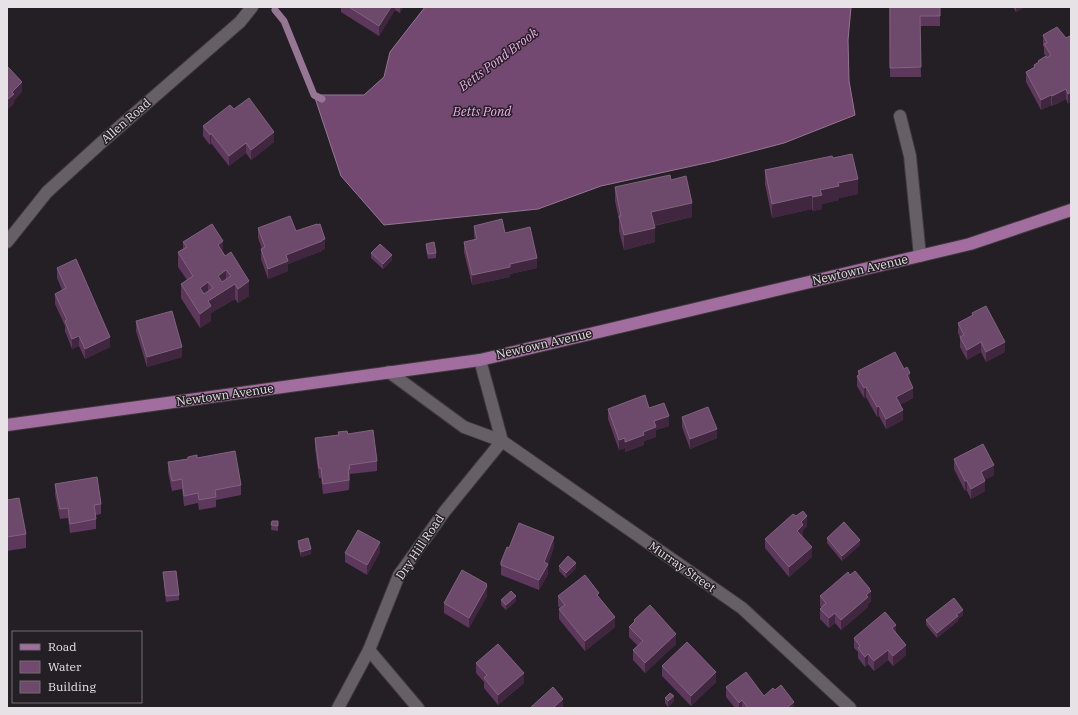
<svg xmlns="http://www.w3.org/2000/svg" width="1078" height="715" font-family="'IBM Plex Serif',serif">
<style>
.water{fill:#734871;stroke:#967694}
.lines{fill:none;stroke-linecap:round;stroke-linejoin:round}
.stream{stroke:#967694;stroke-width:7}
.minor-casing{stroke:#3e393d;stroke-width:14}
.major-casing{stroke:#3e393d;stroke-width:14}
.minor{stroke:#666066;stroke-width:12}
.major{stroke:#a26d9f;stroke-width:12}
.wall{fill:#5e385c}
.shaded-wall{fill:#412640}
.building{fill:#6d4a6b;stroke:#80627e;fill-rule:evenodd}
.labels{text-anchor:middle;stroke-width:3;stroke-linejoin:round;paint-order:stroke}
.street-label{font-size:12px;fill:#e6e2e5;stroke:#241f24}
.water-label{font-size:13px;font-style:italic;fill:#f3aeee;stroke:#241f24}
</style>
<rect width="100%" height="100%" fill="#241f24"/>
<!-- water -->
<polygon class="water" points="425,7 851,7 848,40 849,81 855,115 784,143 715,161 601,186 538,209 384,225 341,176 314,95 364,95 384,77 390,52"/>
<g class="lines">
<!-- stream -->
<polyline class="stream" points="275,10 284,21 314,95 322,99"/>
<defs>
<g id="minor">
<polyline points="900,116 910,156 920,256"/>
<polyline points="7,242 47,192 102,142 240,22 252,7"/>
<polyline points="480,360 502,441 742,608 850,708"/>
<polyline points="369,650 418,708"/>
<polyline points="338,708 369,650 399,575 445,511 502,441 464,427 389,372"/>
</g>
<polyline id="major" points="7,425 480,360 970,244 1071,210"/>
</defs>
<!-- minor casing -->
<use href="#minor" class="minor-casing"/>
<!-- major casing -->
<use href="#major" class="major-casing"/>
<!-- minor -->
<use href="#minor" class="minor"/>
<!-- major -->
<use href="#major" class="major"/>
</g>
<!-- wall -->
<g class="wall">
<polygon points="341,7 403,7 400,13 395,10 379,36 341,12"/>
<polygon points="889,7 940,7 940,26 920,26 921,77 890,77"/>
<polygon points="1013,7 1025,7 1016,12"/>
<polygon points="1043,35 1066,38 1070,36 1068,104 1066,99 1052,106 1051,105 1041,110 1026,82 1026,72 1034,67 1034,65 1038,63 1038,61 1046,56 1044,54 1044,48 1043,45"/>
<polygon points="234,109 274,142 251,160 246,153 229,166 211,143 210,145 203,136 203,126"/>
<polygon points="833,158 858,194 839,198 839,200 822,204 822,209 813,211 812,209 772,218 765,184 765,170"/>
<polygon points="671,180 692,217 654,226 655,242 624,250 619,231 619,220 615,201 615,187"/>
<polygon points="474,226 505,233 537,268 510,274 510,277 472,285 464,252 464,242 475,240 474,236"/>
<polygon points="258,228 296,231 325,249 322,250 322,251 288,264 288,271 268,279 261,259 261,249 262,249 258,238"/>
<polygon points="183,242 223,252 249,296 238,303 235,299 211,313 211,321 200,328 181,298 181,284 187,280 178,267 178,252 183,249"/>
<polygon points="426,244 436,253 436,258 428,259 426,249"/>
<polygon points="371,253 392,260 383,269 371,258"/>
<polygon points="57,268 110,347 85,359 79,346 72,349 65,331 65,326 55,304 55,294 62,290 57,278"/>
<polygon points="972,313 1005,352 986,362 981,352 967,360 960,347 960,338 958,333 958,323 972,316"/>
<polygon points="136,321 182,357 147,367 136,331"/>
<polygon points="858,371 910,381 913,398 900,405 903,420 886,429 879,416 877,417 866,397 864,398 857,386 857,376 858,375"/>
<polygon points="649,408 669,426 656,430 656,437 644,441 644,445 625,452 625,448 619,450 608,419 608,409"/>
<polygon points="682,417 717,438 690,449 682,427"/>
<polygon points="338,432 348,434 377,461 377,471 350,474 349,490 323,494 321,478 319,478 315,448 315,438 338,435"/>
<polygon points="188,457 197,458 241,485 241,495 216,500 216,507 199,510 198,503 184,506 182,489 172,491 168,472 168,462 188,459"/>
<polygon points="954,459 994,475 984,480 985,491 971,499 967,491 965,491 954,469"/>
<polygon points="55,484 101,504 101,514 96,515 96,529 70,533 68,518 60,519 55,494"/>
<polygon points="7,500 26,534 26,548 7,551"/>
<polygon points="796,516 807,526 803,530 803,535 802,536 812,557 789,577 765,548 765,539"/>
<polygon points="272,521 278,521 278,531 271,530"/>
<polygon points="827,538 860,545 842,561 827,543"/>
<polygon points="298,541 311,554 301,557 298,547"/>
<polygon points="554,547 548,564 548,574 539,590 501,575 501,562 509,548"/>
<polygon points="380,552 367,575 345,562 345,553"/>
<polygon points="559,566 576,568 566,578 559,571"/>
<polygon points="163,572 179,595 179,600 166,602"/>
<polygon points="850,575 870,590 871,601 868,604 868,607 841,630 835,623 829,628 820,619 820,609 822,608 820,606 820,596"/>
<polygon points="487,585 487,596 469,628 444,613 444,603"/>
<polygon points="558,596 599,597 615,627 585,651 559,619 559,609 560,608 558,606"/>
<polygon points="501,600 516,601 506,610 501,605"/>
<polygon points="963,615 958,619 958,621 937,638 926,625 926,620"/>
<polygon points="634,620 676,644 645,673 633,660 633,650 638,646 629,637 629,627 634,623"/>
<polygon points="896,633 906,655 893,666 888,660 874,671 868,664 865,667 858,658 858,652 854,648 854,638"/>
<polygon points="476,663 524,683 498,705 484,688 484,682 476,673"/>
<polygon points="662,666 716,682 691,706 662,676"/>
<polygon points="726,687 794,708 735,708 726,697"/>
<polygon points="665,698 674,701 668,707 665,703"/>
</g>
<!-- shaded-wall -->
<g class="shaded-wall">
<polygon points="391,7 395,7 395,10 379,36 379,26"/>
<polygon points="400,7 403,7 400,13"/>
<polygon points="1016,7 1025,7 1016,12"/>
<polygon points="22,82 22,92 14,101 14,104 7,110 7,100 12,92"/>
<polygon points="1066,89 1066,99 1052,106 1052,96"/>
<polygon points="1071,92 1071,102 1068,104 1068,94"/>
<polygon points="1051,95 1051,105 1041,110 1041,100"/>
<polygon points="274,132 274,142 251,160 251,150"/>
<polygon points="211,133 211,143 210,145 210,135"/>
<polygon points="246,143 246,153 229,166 229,156"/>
<polygon points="858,179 858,194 839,198 839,200 822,204 822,209 813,211 813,197 820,190 838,183"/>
<polygon points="812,195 812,209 772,218 772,204"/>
<polygon points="692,203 692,217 651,226 651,212"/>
<polygon points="655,228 655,242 624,250 624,235"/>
<polygon points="325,239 325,249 322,250 322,251 288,264 288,271 268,279 268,269 286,255"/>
<polygon points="223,241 223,256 218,245"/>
<polygon points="392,255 392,260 383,269 383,264"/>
<polygon points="537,258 537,268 510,274 510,277 472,285 472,275 510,264"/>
<polygon points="226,270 226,285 218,290 218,276"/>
<polygon points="249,281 249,296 238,303 238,289"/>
<polygon points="208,282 208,297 200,302 200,288"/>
<polygon points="235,284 235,299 211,313 211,321 200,328 200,314 208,301"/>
<polygon points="79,336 79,346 72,349 72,339"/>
<polygon points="110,337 110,347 85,359 85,349"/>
<polygon points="981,342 981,352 967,360 967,350"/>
<polygon points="1005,342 1005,352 986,362 986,352"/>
<polygon points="182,347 182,357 147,367 147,357"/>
<polygon points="910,373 910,383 907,375"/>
<polygon points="866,387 866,397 864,398 864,388"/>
<polygon points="913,388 913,398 896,407 896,397"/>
<polygon points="879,406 879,416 877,417 877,407"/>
<polygon points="903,410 903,420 886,429 886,419"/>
<polygon points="669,416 669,426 656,430 656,437 644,441 644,445 625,452 625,442 643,432 654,421"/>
<polygon points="717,429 717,438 690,449 690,439"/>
<polygon points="625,438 625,448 619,450 619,440"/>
<polygon points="994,465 994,475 981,482 981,472"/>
<rect x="965" y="481" width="2" height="10"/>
<polygon points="985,481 985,491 971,499 971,489"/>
<polygon points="807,516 807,526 803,530 803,535 797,540 797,531 801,522"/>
<polygon points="554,537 554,547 548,564 548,574 539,590 539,580 544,562"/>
<polygon points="860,540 860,545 842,561 842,556"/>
<polygon points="380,542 380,552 367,575 367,565"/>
<polygon points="812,547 812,557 789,577 789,567"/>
<polygon points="311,549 311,554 301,557 301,552"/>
<polygon points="576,563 576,568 566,578 566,573"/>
<polygon points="487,584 487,587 487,586 487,596 469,628 469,618"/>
<polygon points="870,589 870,592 871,591 871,601 868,604 868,607 841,630 841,620"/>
<polygon points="516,596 516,601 506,610 506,605"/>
<polygon points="963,610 963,615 958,619 958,621 937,638 937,633 956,615"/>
<polygon points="835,613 835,623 829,628 829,618"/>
<polygon points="615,617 615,627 585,651 585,641"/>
<polygon points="896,625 896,635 892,628"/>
<polygon points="676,634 676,644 645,673 645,663"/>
<polygon points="906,645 906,655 893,666 893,656"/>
<polygon points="888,650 888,660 874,671 874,661"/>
<polygon points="868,654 868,664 865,667 865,657"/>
<polygon points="716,672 716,682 691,706 691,696"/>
<polygon points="524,673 524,683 498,705 498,695"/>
<polygon points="674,696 674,701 668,707 668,701"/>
<polygon points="563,699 563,708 553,708"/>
<polygon points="742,700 742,708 739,708 739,703"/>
<polygon points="794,702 794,708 788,708 788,707"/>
</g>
<!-- building -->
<g class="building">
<polygon points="349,7 391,7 379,26"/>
<polygon points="890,7 940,7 940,16 920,16 921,67 890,68"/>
<polygon points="1057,27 1066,38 1070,36 1071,37 1071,92 1068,94 1066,89 1052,96 1051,95 1041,100 1026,72 1035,67 1034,65 1039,62 1038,61 1046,56 1047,58 1051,55 1044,44 1047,43 1043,35"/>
<polygon points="7,66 22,82 12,92 14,94 7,100"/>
<polygon points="249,98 274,132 251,150 246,143 229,156 211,133 210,135 203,126 230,105 234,109"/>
<polygon points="852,154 858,179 838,183 839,186 820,190 822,195 813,197 812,195 772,204 765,170 832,156 833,158"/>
<polygon points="670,175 671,180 686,176 692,203 651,212 655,228 624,235 619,216 621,216 615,187"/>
<polygon points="290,216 296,231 317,224 317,225 320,224 325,239 322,240 322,241 286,255 288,261 268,269 261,249 265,247 258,228"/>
<polygon points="502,219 505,233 530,227 537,258 510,264 510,267 472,275 464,242 477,239 474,226"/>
<path d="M212 224 223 241 218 245 225 256 231 252 249 281 238 289 235 284 208 301 211 306 200 314 181 284 193 276 178 252 187 247 183 242ZM226 270 231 276 222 282 218 276ZM208 282 213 288 204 294 200 288Z"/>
<polygon points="434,242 436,253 428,254 426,244"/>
<polygon points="380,244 392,255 383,264 371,253"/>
<polygon points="76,259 110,337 85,349 79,336 72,339 65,321 67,320 55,294 66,288 57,268"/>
<polygon points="986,306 1005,342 986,352 981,342 967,350 960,337 964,335 958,323 973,315 972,313"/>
<polygon points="172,311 182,347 147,357 136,321"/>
<polygon points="895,352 904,369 907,367 910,373 907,375 913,388 896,397 903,410 886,419 879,406 877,407 866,387 864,388 857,376 860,374 858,371"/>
<polygon points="645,395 649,408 664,403 669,416 654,421 656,427 643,432 644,435 625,442 625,438 619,440 608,409"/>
<polygon points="708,407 717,429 690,439 682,417"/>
<polygon points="373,430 377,461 349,465 350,469 348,469 349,480 323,484 321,468 319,468 315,438 339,435 338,432 347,431 348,434"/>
<polygon points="983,444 994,465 981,472 985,481 971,489 967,481 965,481 954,459"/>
<polygon points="235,451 241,485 215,490 216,497 199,500 198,493 184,496 182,479 172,481 168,462 188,459 188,457 197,455 197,458"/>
<polygon points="97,477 101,504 94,505 96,519 70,524 68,508 60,509 55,484"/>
<polygon points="19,498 26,534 7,537 7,500"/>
<polygon points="803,511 807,516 801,522 803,525 797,531 812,547 789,567 765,539 793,514 796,516"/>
<polygon points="272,521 278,521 278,526 271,525"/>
<polygon points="844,522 860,540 842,556 827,538"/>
<polygon points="519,523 554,537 544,562 548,564 539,580 501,565 501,562 507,547 509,548"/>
<polygon points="358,530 380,542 367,565 345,553"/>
<polygon points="308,538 311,549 301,552 298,541"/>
<polygon points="568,556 576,563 566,573 559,566"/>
<polygon points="462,570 487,584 486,585 487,586 469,618 444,603"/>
<polygon points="176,571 179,595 166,596 163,572"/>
<polygon points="855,571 870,589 869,589 871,591 866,595 868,597 841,620 835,613 829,618 820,609 826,603 820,596 848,572 850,575"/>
<polygon points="585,575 599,593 597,595 615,617 585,641 559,609 565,605 558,596"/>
<polygon points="511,591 516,596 506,605 501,600"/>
<polygon points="954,598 963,610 956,615 958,616 937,633 926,620"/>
<polygon points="650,605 676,634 645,663 633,650 643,641 629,627 635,621 634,620"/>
<polygon points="885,612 896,625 892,628 906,645 893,656 888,650 874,661 868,654 865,657 858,648 860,646 854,638"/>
<polygon points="687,642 716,672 691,696 662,666"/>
<polygon points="498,644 524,673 498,695 484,678 487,675 476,663"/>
<polygon points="746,672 764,696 773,688 775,690 781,685 794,702 788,707 789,708 748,708 742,700 739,703 726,687"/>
<polygon points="553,687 563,699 553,708 530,708"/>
<polygon points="670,693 674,696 668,701 665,698"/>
</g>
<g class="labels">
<!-- street labels -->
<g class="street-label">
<text transform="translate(126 121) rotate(-41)" y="4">Allen Road</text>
<text transform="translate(860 270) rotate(-13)" y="4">Newtown Avenue</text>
<text transform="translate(544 344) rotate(-13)" y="4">Newtown Avenue</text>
<text transform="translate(225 395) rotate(-8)" y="4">Newtown Avenue</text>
<text transform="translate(420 547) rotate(-56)" y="4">Dry Hill Road</text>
<text transform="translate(682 567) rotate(35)" y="4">Murray Street</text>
</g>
<!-- water labels -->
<g class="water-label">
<text transform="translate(498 59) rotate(-37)" y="5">Betts Pond Brook</text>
<text x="482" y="116">Betts Pond</text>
</g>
</g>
<!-- border -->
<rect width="1078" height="715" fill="none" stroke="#e6e2e5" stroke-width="16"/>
<!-- legend -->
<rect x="12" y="631" width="130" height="72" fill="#241f24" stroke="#726d71"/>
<rect x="20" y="644" width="20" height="6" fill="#a26d9f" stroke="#726d71"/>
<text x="48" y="651" font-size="12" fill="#e6e2e5">Road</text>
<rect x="20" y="661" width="20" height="12" fill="#734871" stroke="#726d71"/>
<text x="48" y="671" font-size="12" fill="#e6e2e5">Water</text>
<rect x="20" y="681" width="20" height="12" fill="#6d4a6b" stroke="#726d71"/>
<text x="48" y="691" font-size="12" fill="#e6e2e5">Building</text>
</svg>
